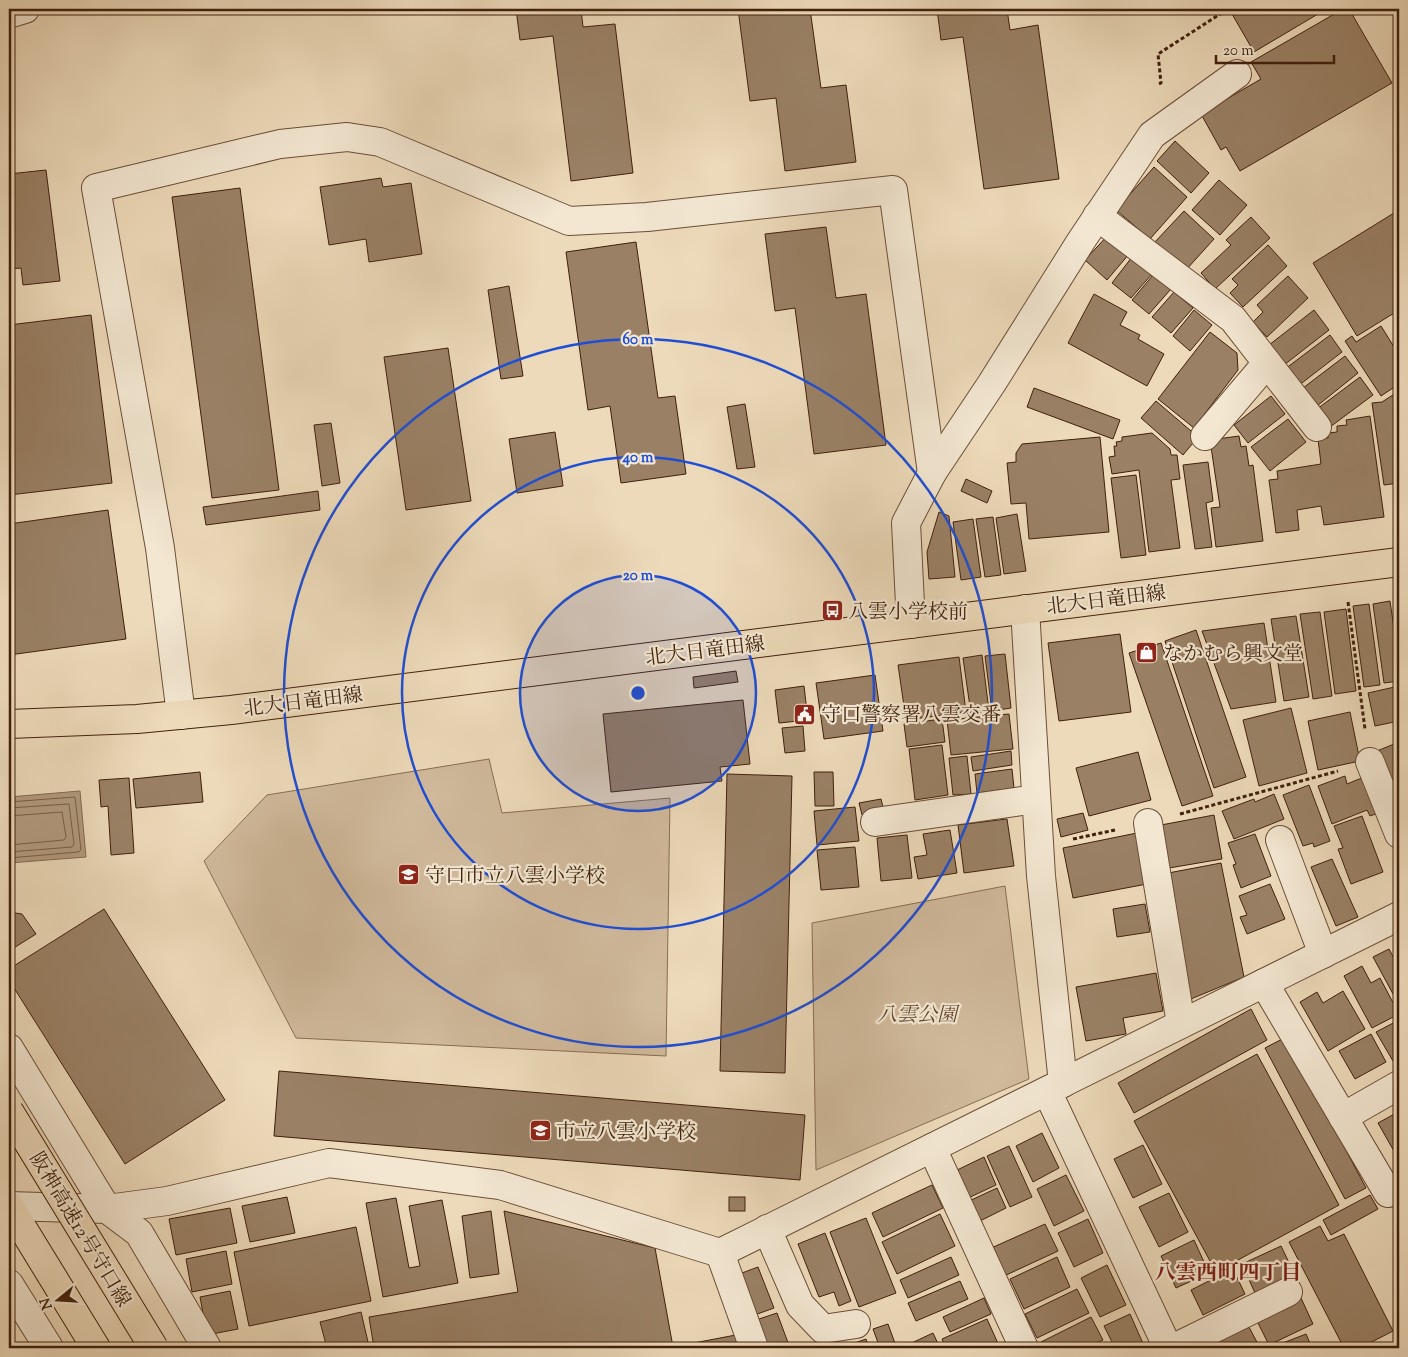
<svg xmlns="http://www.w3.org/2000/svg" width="1408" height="1357" font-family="'Sorts Mill Goudy','Noto Serif JP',serif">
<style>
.green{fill:#d0ba9c;stroke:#886d54}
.water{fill:#b29b7f;stroke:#846a51}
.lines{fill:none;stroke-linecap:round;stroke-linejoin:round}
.shore{stroke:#795e46;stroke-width:1}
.building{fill:#9a8166;stroke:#40200c}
.minor-casing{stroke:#6b4e38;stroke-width:30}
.major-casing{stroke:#40200c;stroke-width:30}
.highway-casing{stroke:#40200c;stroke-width:30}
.path{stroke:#40200c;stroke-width:3;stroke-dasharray:4 2.5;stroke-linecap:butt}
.minor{stroke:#f3e7d2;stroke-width:28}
.major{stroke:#eddaba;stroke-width:28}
.highway{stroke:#eddaba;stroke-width:28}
.highway-bridge-casing{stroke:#40200c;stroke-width:30;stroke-linecap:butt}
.highway-bridge{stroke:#eddaba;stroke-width:28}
.ring{fill:none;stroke:#1d4ed8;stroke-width:2.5}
.labels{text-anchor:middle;stroke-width:4.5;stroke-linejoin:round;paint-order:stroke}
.street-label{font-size:20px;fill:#40200c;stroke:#f3e7d2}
.poi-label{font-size:20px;fill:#40200c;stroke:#f3e7d2;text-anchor:start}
.park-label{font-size:20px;font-style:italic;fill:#644630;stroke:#f3e7d2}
.neighbourhood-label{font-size:21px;font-weight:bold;fill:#7a1f14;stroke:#f3e7d2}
.centre{fill:#1d4ed8;stroke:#f3e7d2;stroke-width:2.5}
.ring-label{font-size:15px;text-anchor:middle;font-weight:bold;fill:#1d4ed8;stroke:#f3e7d2;stroke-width:4.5;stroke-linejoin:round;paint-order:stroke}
</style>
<rect width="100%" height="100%" fill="#eddaba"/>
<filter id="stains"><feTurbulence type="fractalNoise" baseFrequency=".004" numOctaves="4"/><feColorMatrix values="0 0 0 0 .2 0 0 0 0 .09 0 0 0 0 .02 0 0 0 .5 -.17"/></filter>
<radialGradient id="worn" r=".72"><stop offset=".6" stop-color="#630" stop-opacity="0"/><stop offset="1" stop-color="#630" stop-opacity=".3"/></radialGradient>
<!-- green -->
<g class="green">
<polygon points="489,759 502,813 670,798 666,1056 296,1038 204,861 267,795"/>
<polygon points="1005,886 1029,1079 816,1170 812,923"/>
</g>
<!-- water -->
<polygon class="water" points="80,791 86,857 9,863 9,797"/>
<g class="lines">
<!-- shore -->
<g class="shore">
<polyline points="9,802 75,797 81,850 78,852 9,858"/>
<polyline points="9,808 69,804 74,844 72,847 9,852"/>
<polyline points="9,816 62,812 66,837 64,840 9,845"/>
</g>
</g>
<!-- building -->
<g class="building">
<polygon points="516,9 581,9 583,27 615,24 633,173 571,181 553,36 520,40"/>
<polygon points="738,9 810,9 821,88 846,85 856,162 785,171 776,98 750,101"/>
<polygon points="937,9 1007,9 1010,30 1038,25 1059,179 984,189 963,37 941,40"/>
<polygon points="1240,9 1321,9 1323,11 1254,52 1232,14"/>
<polygon points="1343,9 1349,9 1392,83 1240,171 1226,147 1221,150 1201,114 1261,79 1251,62"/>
<polygon points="1175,141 1209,173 1191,193 1157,161"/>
<polygon points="1154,167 1187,197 1150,239 1116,210"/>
<polygon points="46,170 60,281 23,285 21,268 9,269 9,174"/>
<polygon points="381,178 383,187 411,183 422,254 369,262 366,239 329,245 320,187"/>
<polygon points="1219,180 1247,205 1220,235 1192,210"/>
<polygon points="240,188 279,490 212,498 172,197"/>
<polygon points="1184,211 1214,239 1185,271 1154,243"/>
<polygon points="1394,213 1399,221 1399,310 1357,336 1313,263"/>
<polygon points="1251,217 1270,238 1215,289 1201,273 1231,245 1226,240"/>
<polygon points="826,227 836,298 866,294 886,445 814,454 795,308 775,311 765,234"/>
<polygon points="1109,234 1130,253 1107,280 1085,260"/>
<polygon points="636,242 658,398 675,396 686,474 621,483 610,406 588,410 566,252"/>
<polygon points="1268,245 1287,266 1243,307 1230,293 1238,285 1232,279"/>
<polygon points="1132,257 1152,274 1131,298 1112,283"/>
<polygon points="1154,274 1171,289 1149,314 1132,300"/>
<polygon points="1288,276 1308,298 1267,337 1253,322 1263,312 1257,305"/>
<polygon points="509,286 523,376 501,379 488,290"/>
<polygon points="1174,292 1193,308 1171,333 1152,317"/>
<polygon points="1094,294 1127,312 1120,325 1140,335 1138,339 1164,354 1147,386 1068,343"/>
<polygon points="1194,310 1212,325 1190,351 1173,336"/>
<polygon points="1314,310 1329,330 1284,365 1269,345"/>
<polygon points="91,315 112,483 9,495 9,325"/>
<polygon points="1381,326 1399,355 1399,384 1381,396 1345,341 1352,336 1356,342"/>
<polygon points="1210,332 1237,353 1238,370 1194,428 1158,399"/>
<polygon points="1330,335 1342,352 1298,386 1285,369"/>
<polygon points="448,348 471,501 406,510 384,357"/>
<polygon points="1345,356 1358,373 1317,406 1303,388"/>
<polygon points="1360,377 1373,395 1330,427 1317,409"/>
<polygon points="1034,388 1120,420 1113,439 1027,407"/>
<polygon points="1399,391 1399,483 1384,485 1372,403 1382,402"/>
<polygon points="1271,396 1285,414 1248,443 1234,425"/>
<polygon points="1156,401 1198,437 1183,455 1141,418"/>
<polygon points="745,404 755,467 737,469 727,407"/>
<polygon points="1370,416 1384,517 1324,525 1321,506 1297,510 1299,530 1276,533 1269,480 1278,479 1277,471 1321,464 1318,439 1328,438 1328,433 1337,432 1337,426 1347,425 1346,420"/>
<polygon points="1288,419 1306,442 1270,471 1251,447"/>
<polygon points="331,423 340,483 322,486 314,425"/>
<polygon points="555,432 563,486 517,493 509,439"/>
<polygon points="1152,433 1170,449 1171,455 1177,455 1180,479 1171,480 1180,548 1149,552 1139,470 1112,474 1109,457 1115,456 1114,446 1117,446 1116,442 1122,441 1122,437"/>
<polygon points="1239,436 1241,447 1246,446 1249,466 1253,465 1263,541 1216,547 1211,508 1220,507 1210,440"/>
<polygon points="1100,437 1109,532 1029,539 1026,503 1011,504 1007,463 1016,462 1016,453 1022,444"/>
<polygon points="1208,462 1213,501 1206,503 1212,547 1195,549 1183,465"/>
<polygon points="1136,475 1146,555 1121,558 1111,478"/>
<polygon points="966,479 992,491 987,503 961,491"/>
<polygon points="318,491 320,510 206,525 203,507"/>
<polygon points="108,510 126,639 9,655 9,524"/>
<polygon points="939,512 949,516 955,577 929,579 927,552"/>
<polygon points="1017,514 1026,571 1004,574 996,518"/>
<polygon points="993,517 1001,575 985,577 976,519"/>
<polygon points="973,519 981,577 961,580 953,522"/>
<polygon points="1390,601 1399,663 1399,681 1384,683 1373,604"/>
<polygon points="1395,602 1399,602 1399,632"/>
<polygon points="1369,604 1380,685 1364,687 1353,606"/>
<polygon points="1346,609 1356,691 1335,694 1324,612"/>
<polygon points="1320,612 1332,696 1313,699 1300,614"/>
<polygon points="1296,616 1309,697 1284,701 1271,619"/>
<polygon points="1264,623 1276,702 1231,709 1202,631"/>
<polygon points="1196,630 1246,777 1214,788 1165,641"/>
<polygon points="1120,634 1131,712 1059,721 1048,643"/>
<polygon points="1161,643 1213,796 1182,806 1129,653"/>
<polygon points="1005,654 1011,708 992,711 985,656"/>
<polygon points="982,655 989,711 971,714 963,658"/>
<polygon points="959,657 966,712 906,720 898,665"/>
<polygon points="736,671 738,682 694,688 693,677"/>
<polygon points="875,675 883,731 824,739 816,683"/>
<polygon points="804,686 808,720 779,723 775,690"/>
<polygon points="1399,686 1399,721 1375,726 1368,693"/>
<polygon points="743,700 750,764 720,767 722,781 611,792 603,714"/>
<polygon points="1291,708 1307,773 1259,786 1243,720"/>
<polygon points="1350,712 1360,761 1318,770 1308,721"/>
<polygon points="1009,714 1013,749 951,755 947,720"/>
<polygon points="942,719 945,742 907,747 904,724"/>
<polygon points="803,726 805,751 785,753 782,728"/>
<polygon points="1399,742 1399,811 1377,751"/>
<polygon points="942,745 948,795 915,800 909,749"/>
<polygon points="1011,751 1012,765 973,771 971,757"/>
<polygon points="1138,752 1151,800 1089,816 1076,768"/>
<polygon points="967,756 971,794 953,795 949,758"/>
<polygon points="1012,769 1014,788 977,793 975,774"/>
<polygon points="200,772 203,802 136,808 133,779"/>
<polygon points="814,772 833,772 834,806 815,806"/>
<polygon points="727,774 792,776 785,1073 720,1071"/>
<polygon points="1345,776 1347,784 1364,777 1378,813 1370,816 1367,810 1332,824 1318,786"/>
<polygon points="129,778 134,853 111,855 108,806 101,807 99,780"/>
<polygon points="1309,785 1330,841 1314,847 1313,843 1303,846 1283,795"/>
<polygon points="1274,794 1284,819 1234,839 1222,811 1254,799 1255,802"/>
<polygon points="881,799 884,811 862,815 859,803"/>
<polygon points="855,807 859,841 817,845 814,811"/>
<polygon points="1083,813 1088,830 1061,837 1057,819"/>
<polygon points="1214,815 1222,859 1169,868 1161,825"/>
<polygon points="1362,816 1383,872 1351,884 1338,849 1343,848 1334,826"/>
<polygon points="1007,819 1014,866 964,873 958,825"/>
<polygon points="950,830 957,873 918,879 914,857 927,855 923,834"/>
<polygon points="1137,833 1147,884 1073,898 1063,848"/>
<polygon points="1255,834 1271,876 1241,888 1233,865 1236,864 1228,843"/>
<polygon points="907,835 912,878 881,881 877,838"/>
<polygon points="855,847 859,887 821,890 817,850"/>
<polygon points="1332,859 1358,917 1336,926 1311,867"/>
<polygon points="1221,863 1244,977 1186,1001 1163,874"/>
<polygon points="1270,884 1285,919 1247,934 1240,917 1247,915 1239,896"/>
<polygon points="1145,904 1150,932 1117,937 1113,909"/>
<polygon points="104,909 225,1100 125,1164 9,980 9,969"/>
<polygon points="9,912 22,914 36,934 9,951"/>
<polygon points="1389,949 1397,964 1399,963 1399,1005 1373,957"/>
<polygon points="1362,966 1371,983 1380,978 1399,1014 1372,1028 1344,976"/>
<polygon points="1156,973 1163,1011 1123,1018 1126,1034 1086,1041 1076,987"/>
<polygon points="1343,991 1365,1029 1328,1051 1300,1002 1317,992 1323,1003"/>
<polygon points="1251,1009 1267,1040 1134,1113 1118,1083"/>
<polygon points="1399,1020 1399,1057 1393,1061 1376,1032"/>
<polygon points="1371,1034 1386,1062 1355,1079 1339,1051"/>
<polygon points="1286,1037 1366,1188 1345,1199 1265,1048"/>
<polygon points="1257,1054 1339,1205 1216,1272 1134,1121"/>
<polygon points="279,1071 805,1115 800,1180 274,1136"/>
<polygon points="1398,1112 1399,1114 1399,1160 1378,1123"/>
<polygon points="1042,1133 1059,1168 1033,1182 1016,1146"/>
<polygon points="1143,1145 1162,1184 1133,1198 1114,1159"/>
<polygon points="1009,1146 1032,1197 1010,1207 987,1156"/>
<polygon points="984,1157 996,1185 966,1199 953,1172"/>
<polygon points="1066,1175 1084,1211 1054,1226 1037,1189"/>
<polygon points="932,1185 943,1208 883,1237 872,1213"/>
<polygon points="997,1188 1006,1208 976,1223 967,1202"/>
<polygon points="1169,1193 1188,1232 1159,1247 1139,1207"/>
<polygon points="1370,1195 1378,1209 1331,1235 1323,1220"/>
<polygon points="287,1197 295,1233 250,1242 242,1206"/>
<rect x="729" y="1197" width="16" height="14"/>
<polygon points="396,1198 409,1268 420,1266 409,1206 442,1200 458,1283 383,1297 366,1203"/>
<polygon points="230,1208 237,1243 176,1255 169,1219"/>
<polygon points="491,1211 499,1274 470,1278 462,1216"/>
<polygon points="504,1211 655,1248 673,1347 741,1334 744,1348 374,1348 369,1317 518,1292"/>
<polygon points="940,1214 955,1246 897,1274 882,1242"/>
<polygon points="866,1218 896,1293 859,1307 830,1232"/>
<polygon points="1088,1219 1103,1253 1074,1267 1058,1233"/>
<polygon points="1045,1224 1058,1251 1002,1277 989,1249"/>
<polygon points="1320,1226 1328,1241 1344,1234 1393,1331 1360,1348 1344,1348 1289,1242"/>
<polygon points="356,1227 371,1301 249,1326 234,1252"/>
<polygon points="825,1233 851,1301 839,1306 834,1292 819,1297 798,1244"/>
<polygon points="1194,1240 1209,1273 1176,1288 1161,1256"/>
<polygon points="1281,1246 1295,1275 1255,1293 1242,1264"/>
<polygon points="226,1251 232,1284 192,1292 186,1259"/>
<polygon points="951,1257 959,1275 908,1298 900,1280"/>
<polygon points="1057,1257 1070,1287 1024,1309 1010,1279"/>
<polygon points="1107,1265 1126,1305 1100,1317 1081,1278"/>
<polygon points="758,1267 774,1308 749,1317 734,1276"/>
<polygon points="1233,1269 1245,1294 1203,1315 1191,1290"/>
<polygon points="960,1281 968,1299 916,1321 908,1303"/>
<polygon points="1077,1289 1089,1313 1037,1338 1025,1314"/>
<polygon points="230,1291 238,1329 207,1335 200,1297"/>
<polygon points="984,1298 991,1314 950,1332 943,1317"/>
<polygon points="1301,1298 1313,1324 1269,1345 1256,1319"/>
<polygon points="361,1312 368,1342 360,1344 361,1348 327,1348 320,1322"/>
<polygon points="777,1313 790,1348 760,1348 750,1322"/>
<polygon points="1130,1314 1145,1348 1115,1348 1104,1326"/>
<polygon points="1091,1317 1103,1340 1086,1348 1044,1348 1041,1342"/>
<polygon points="987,1319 1000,1348 946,1348 942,1339"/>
<polygon points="888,1324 896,1346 890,1348 880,1348 873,1329"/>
<polygon points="1249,1327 1260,1348 1210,1348 1209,1346"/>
<polygon points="933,1333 940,1348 901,1348"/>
<polygon points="1306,1334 1312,1348 1270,1348"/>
<polygon points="866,1339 869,1348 841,1348"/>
</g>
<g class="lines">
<defs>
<g id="minor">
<polyline points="9,14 25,9"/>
<polyline points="1097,216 1233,319 1317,427"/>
<polyline points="1205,436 1267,363"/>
<polyline points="1025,609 1041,876 1063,1083"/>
<polyline points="911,624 906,523 932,473 992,383 1081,241 1152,135 1237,74"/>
<polyline points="181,715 160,548 96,188 280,144 347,137 380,142 569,221 647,217 893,190 932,473"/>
<polyline points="1370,762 1399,834"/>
<polyline points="875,822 1036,799"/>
<polyline points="1148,823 1181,1024"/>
<polyline points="1280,840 1323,954"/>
<polyline points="1264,983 1388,1193 1399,1187"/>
<polyline points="9,1048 107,1209 139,1233 207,1348"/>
<polyline points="1047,1091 1168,1348"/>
<polyline points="1343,1117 1399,1085"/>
<polyline points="932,1148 1024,1348"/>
<polyline points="9,1206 107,1209 167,1201 329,1163 500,1185 720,1253 1399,916"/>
<polyline points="767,1229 800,1305 823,1329 856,1324"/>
<polyline points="720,1253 754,1348"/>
<polyline points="9,1284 49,1348"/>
<polyline points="1174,1348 1288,1292"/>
</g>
<polyline id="major" points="9,724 137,719 231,710 1399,562"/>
<polyline id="highway" points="9,1206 96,1348"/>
</defs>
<!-- minor casing -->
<use href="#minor" class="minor-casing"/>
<!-- major casing -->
<use href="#major" class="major-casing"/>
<!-- highway casing -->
<use href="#highway" class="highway-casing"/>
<!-- path -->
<g class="path">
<polyline points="1159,84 1161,83 1158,54 1228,9"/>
<polyline points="1348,602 1365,729"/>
<polyline points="1180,814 1338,771"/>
<polyline points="1073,839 1115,830"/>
</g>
<!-- minor -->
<use href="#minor" class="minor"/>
<!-- major -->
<use href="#major" class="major"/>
<!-- highway -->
<use href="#highway" class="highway"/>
<defs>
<polyline id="highway-bridge" points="9,1111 154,1348"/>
</defs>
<!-- highway-bridge casing -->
<use href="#highway-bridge" class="highway-bridge-casing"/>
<!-- highway-bridge -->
<use href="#highway-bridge" class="highway-bridge"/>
</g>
<!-- distance rings -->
<circle cx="638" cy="693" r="118" fill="#1d4ed8" fill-opacity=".12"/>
<g class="ring">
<circle cx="638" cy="693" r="118"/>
<circle cx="638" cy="693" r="236"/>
<circle cx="638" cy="693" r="354"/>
</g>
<!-- icons -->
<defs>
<symbol id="bus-square" viewBox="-11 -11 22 22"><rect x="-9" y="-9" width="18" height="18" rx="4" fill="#8f2418" stroke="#f3e7d2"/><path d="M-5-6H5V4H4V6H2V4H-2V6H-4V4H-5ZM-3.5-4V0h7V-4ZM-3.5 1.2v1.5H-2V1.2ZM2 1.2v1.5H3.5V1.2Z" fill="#fff"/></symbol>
<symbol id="shop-square" viewBox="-11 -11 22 22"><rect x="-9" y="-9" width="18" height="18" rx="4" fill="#8f2418" stroke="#f3e7d2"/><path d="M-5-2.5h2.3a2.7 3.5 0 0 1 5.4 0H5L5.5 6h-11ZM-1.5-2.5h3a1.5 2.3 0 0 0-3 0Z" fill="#fff"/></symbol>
<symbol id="civic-square" viewBox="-11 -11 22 22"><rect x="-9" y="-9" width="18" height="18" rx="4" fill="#8f2418" stroke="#f3e7d2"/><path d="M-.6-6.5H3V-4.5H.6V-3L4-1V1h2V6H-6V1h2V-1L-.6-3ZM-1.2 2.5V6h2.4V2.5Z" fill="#fff"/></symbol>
<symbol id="school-square" viewBox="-11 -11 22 22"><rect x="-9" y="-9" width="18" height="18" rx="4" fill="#8f2418" stroke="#f3e7d2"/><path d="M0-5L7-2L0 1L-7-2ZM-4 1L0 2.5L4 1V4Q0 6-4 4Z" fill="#fff"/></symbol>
</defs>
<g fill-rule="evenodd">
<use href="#bus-square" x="820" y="598" width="25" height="25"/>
<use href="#shop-square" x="1134" y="640" width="25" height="25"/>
<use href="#civic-square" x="792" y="702" width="25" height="25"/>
<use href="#school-square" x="396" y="862" width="25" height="25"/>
<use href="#school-square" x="528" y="1118" width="25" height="25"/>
</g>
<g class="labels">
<!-- street labels -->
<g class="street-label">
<text transform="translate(1106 599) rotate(-7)" y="7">北大日竜田線</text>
<text transform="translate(705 650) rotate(-7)" y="7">北大日竜田線</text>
<text transform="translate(303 701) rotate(-7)" y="7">北大日竜田線</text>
<text transform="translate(81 1229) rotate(59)" y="7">阪神高速12号守口線</text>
</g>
<!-- poi labels -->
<g class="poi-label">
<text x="848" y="618">八雲小学校前</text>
<text x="1163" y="660">なかむら興文堂</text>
<text x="821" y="721">守口警察署八雲交番</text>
<text x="425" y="882">守口市立八雲小学校</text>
<text x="556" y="1138">市立八雲小学校</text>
</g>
<!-- park labels -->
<g class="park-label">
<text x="917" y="1021">八雲公園</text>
</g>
<!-- neighbourhood labels -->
<g class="neighbourhood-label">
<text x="1228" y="1279">八雲西町四丁目</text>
</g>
</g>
<circle cx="638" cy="693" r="8" class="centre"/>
<g class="ring-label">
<text x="638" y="344">60 m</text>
<text x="638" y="462">40 m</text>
<text x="638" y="580">20 m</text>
</g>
<!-- margin -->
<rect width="1408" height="1357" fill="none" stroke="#eddaba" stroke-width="30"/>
<rect x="10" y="10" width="1388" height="1337" fill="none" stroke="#40200c" stroke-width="2.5"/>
<rect x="15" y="15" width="1378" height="1327" fill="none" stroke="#40200c"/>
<!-- north arrow -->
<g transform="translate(58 1300) rotate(252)" stroke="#f3e7d2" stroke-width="4" paint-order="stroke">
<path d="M0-4L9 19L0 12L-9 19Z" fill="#40200c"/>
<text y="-8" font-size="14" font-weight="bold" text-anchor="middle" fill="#40200c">N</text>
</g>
<!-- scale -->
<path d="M1216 55v8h118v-8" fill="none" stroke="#40200c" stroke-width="2.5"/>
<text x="1223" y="55" font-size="15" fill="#40200c" stroke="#f3e7d2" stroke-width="4" paint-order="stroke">20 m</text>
<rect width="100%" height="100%" filter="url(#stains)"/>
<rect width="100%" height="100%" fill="url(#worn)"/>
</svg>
